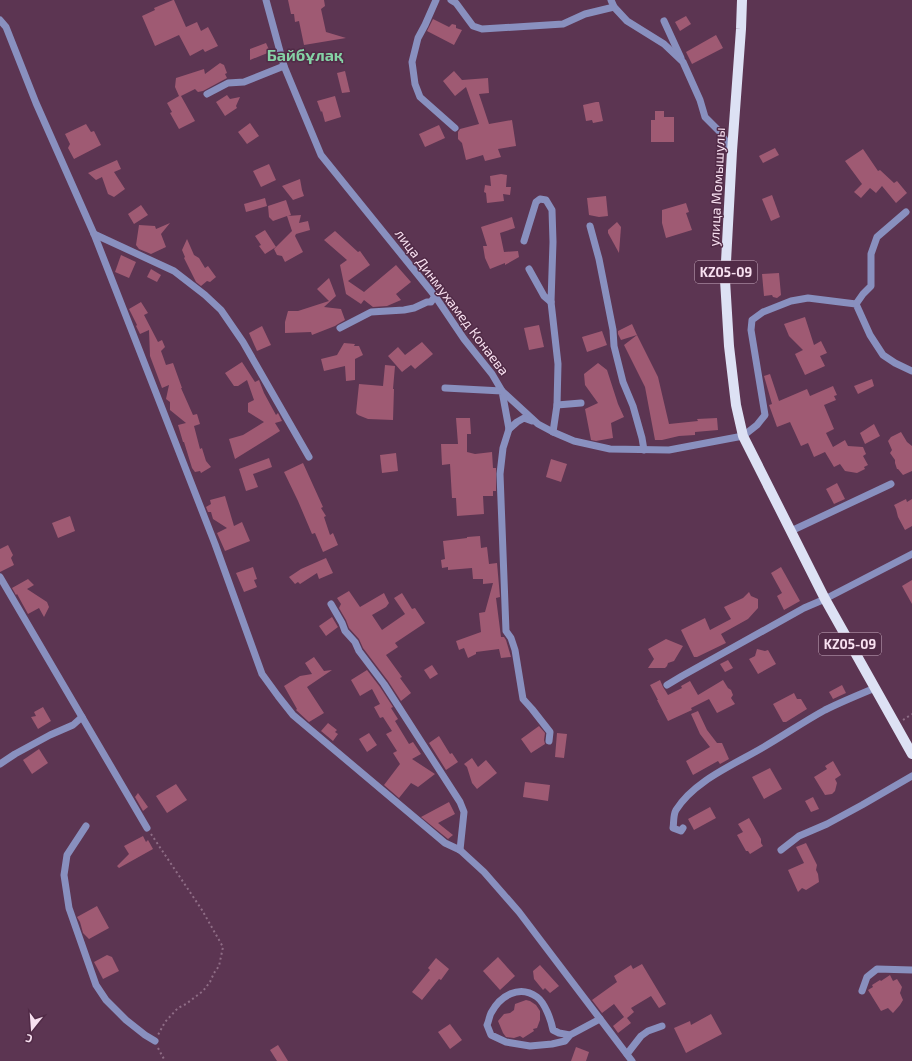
<svg xmlns="http://www.w3.org/2000/svg" width="912" height="1061" font-family="'Exo 2',sans-serif">
<style>
.building{fill:#9f5a73}
.lines{fill:none;stroke-linecap:round;stroke-linejoin:round}
.path{stroke:#8f6d86;stroke-width:2;stroke-dasharray:2 3;stroke-linecap:butt}
.minor{stroke:#8990bf;stroke-width:7}
.major{stroke:#dde1f4;stroke-width:10}
.labels{text-anchor:middle;stroke-width:3;stroke-linejoin:round;paint-order:stroke}
.shield{fill:#512b47;stroke:#c6aabd;stroke-width:1}
.shield-label{font-size:13px;font-weight:bold;fill:#f8e0f0}
.street-label{font-size:14px;fill:#f8e0f0;stroke:#512b47}
.quarter-label{font-size:16px;font-weight:bold;fill:#85d2a5;stroke:#512b47}
</style>
<rect width="100%" height="100%" fill="#5c3552"/>
<!-- building -->
<g class="building">
<polygon points="173,0 174,0 186,27 197,22 201,31 208,27 218,46 205,52 203,49 190,56 179,35 155,46 142,16 155,10 154,8"/>
<polygon points="288,0 324,0 325,6 321,9 326,32 346,38 304,45 299,21 295,22 294,14 291,14"/>
<polygon points="686,16 691,24 680,31 675,22"/>
<polygon points="433,19 449,27 452,24 456,25 456,28 462,30 454,45 427,31"/>
<polygon points="716,35 723,48 692,64 686,52"/>
<polygon points="266,43 270,52 250,60 250,49"/>
<polygon points="220,63 224,65 227,73 225,74 227,78 203,91 198,92 195,89 181,96 195,121 179,129 170,113 172,112 167,103 179,96 175,87 176,78 204,69 205,74"/>
<polygon points="345,71 350,92 342,93 337,73"/>
<polygon points="454,71 462,80 488,78 489,93 479,94 489,124 512,120 516,146 498,149 501,157 485,161 483,155 466,160 462,143 458,139 458,132 460,129 479,124 466,87 455,96 443,81"/>
<polygon points="227,95 230,99 240,97 236,106 237,108 225,116 216,102"/>
<polygon points="335,96 341,117 325,122 322,111 321,112 317,101"/>
<polygon points="596,102 599,102 603,121 593,123 592,120 586,121 583,105"/>
<polygon points="655,111 664,111 664,117 674,117 674,142 651,142 651,120 655,120"/>
<polygon points="250,123 259,136 247,144 238,132"/>
<polygon points="86,124 91,132 94,131 101,145 74,159 68,148 70,144 65,134"/>
<polygon points="439,125 445,138 425,147 419,134"/>
<polygon points="775,148 779,155 763,163 759,156"/>
<polygon points="863,149 878,171 880,170 894,183 897,181 907,193 896,203 882,186 876,193 870,188 861,198 854,192 862,184 845,161"/>
<polygon points="117,160 121,169 114,172 125,189 114,197 108,194 102,177 96,180 88,173"/>
<polygon points="269,164 276,180 261,187 253,171"/>
<polygon points="501,174 507,175 506,187 511,187 510,195 503,194 504,201 487,203 486,193 484,192 485,185 491,186 490,176"/>
<polygon points="300,179 302,190 304,196 293,200 282,186"/>
<polygon points="772,195 780,217 771,221 762,199"/>
<polygon points="606,196 608,216 599,217 589,215 587,198"/>
<polygon points="265,198 267,206 246,212 244,204"/>
<polygon points="286,200 291,215 288,216 301,215 299,223 308,221 310,230 296,234 295,236 303,252 285,262 282,256 277,255 274,249 292,231 287,216 273,221 269,217 268,206"/>
<polygon points="686,203 689,212 686,213 692,230 666,238 662,223 662,210"/>
<polygon points="141,205 148,215 134,224 128,214"/>
<polygon points="512,217 515,228 500,233 504,252 518,251 519,257 505,265 505,263 490,269 485,258 483,246 487,246 481,227"/>
<polygon points="617,222 621,227 619,253 608,233 608,230"/>
<polygon points="170,223 161,234 166,247 151,254 139,249 136,245 139,225 155,226 156,229"/>
<polygon points="265,230 276,247 265,254 259,246 261,245 255,236"/>
<polygon points="335,231 358,252 360,251 370,265 348,281 364,292 396,265 411,282 396,294 401,300 387,306 373,307 364,300 361,304 346,294 340,265 347,260 324,240"/>
<polygon points="187,239 194,255 199,258 205,268 208,266 216,277 210,282 207,281 201,286 196,282 184,258 185,257 182,250"/>
<polygon points="121,255 136,262 129,278 115,272"/>
<polygon points="151,269 161,275 157,282 147,277"/>
<polygon points="779,273 781,295 777,298 773,297 772,295 764,296 762,274"/>
<polygon points="329,278 336,296 324,307 341,309 345,320 338,324 335,326 312,335 311,332 285,333 285,322 288,311 298,311 329,301 317,289"/>
<polygon points="141,302 148,313 144,315 158,342 162,340 165,347 161,351 166,365 173,363 182,388 181,388 193,415 197,414 200,424 194,426 200,449 202,448 206,461 211,467 201,473 200,471 195,472 192,468 184,442 183,442 178,425 186,423 170,410 170,402 166,399 169,385 162,388 150,356 149,330 140,334 136,326 137,325 129,309"/>
<polygon points="805,317 814,345 821,341 827,353 820,356 825,366 805,375 795,354 803,350 789,336 784,324"/>
<polygon points="632,324 637,335 621,340 618,334 618,331"/>
<polygon points="539,325 544,347 529,350 524,328"/>
<polygon points="262,326 271,345 257,351 249,333"/>
<polygon points="602,331 607,345 587,352 582,337"/>
<polygon points="637,335 658,377 669,424 698,421 697,419 717,418 718,430 695,432 695,435 679,436 662,440 655,440 645,387 624,345"/>
<polygon points="422,342 433,354 415,369 411,365 402,372 388,356 398,347 405,355"/>
<polygon points="344,343 355,344 354,346 359,346 363,355 355,359 355,380 346,381 345,366 324,371 321,359 337,355"/>
<polygon points="242,362 255,382 259,380 264,393 276,415 278,413 282,421 275,423 280,431 235,459 229,439 243,435 264,422 248,412 248,403 254,400 247,380 238,386 234,386 225,373"/>
<polygon points="598,363 607,370 618,404 624,417 611,423 613,438 596,441 591,440 585,409 598,403 585,385 584,374"/>
<polygon points="385,365 395,366 393,389 394,389 393,420 368,419 358,415 356,413 359,384 383,386"/>
<polygon points="770,374 779,401 807,389 810,396 833,386 837,395 834,396 836,400 824,405 834,429 826,433 833,447 845,440 848,446 863,447 866,454 863,456 868,465 864,467 865,469 857,473 845,471 840,464 834,467 825,452 814,457 808,443 801,446 790,422 777,427 769,405 772,404 764,376"/>
<polygon points="872,379 874,386 858,394 854,386"/>
<polygon points="456,418 470,418 471,434 467,434 467,452 475,454 492,452 493,468 496,468 496,491 493,491 493,496 483,496 484,514 457,516 456,498 452,498 450,464 442,465 441,444 458,444"/>
<polygon points="874,424 880,436 865,444 860,433"/>
<polygon points="901,432 907,442 912,446 912,471 903,475 898,469 897,469 895,463 895,460 890,453 892,450 888,441 891,437"/>
<polygon points="396,453 398,471 382,473 380,455"/>
<polygon points="269,458 272,467 253,474 258,487 246,491 239,469"/>
<polygon points="551,459 567,464 561,482 546,477"/>
<polygon points="303,463 323,507 321,508 326,516 324,517 330,535 333,533 338,545 323,552 315,533 312,534 298,501 284,472"/>
<polygon points="837,483 845,499 834,504 826,489"/>
<polygon points="225,496 234,526 242,522 250,541 225,551 217,533 227,528 213,519 211,512 208,512 206,507 211,504 210,500"/>
<polygon points="906,499 907,502 912,499 912,526 905,530 898,517 896,509 894,505"/>
<polygon points="70,516 75,531 58,538 52,523"/>
<polygon points="480,536 481,548 487,547 489,564 497,563 500,597 496,598 501,637 504,637 506,640 511,657 501,658 499,649 476,652 476,654 468,658 464,648 459,650 456,641 481,632 479,613 485,612 493,583 483,584 483,579 473,579 472,568 448,570 448,567 442,568 441,560 445,559 443,541 467,538 467,537"/>
<polygon points="8,545 13,555 11,558 14,565 0,572 0,549"/>
<polygon points="326,558 333,573 319,579 317,573 300,584 298,582 295,584 289,577 301,569"/>
<polygon points="253,567 257,579 254,580 257,587 244,592 236,573"/>
<polygon points="781,567 800,601 784,610 777,596 782,593 771,573"/>
<polygon points="28,579 34,585 27,589 47,602 49,607 44,617 39,608 28,614 17,594 16,595 12,588"/>
<polygon points="912,580 912,604 902,586"/>
<polygon points="349,591 360,607 384,593 389,603 386,607 372,615 382,630 405,614 394,598 402,593 412,609 415,608 425,623 395,643 398,647 386,655 402,677 400,678 411,693 401,701 388,681 363,648 359,639 349,628 346,620 339,608 341,604 337,598"/>
<polygon points="749,592 751,596 758,599 758,608 748,619 721,634 726,643 697,657 694,657 681,630 705,618 710,630 731,619 724,607 743,598"/>
<polygon points="332,617 338,627 326,636 319,626"/>
<polygon points="666,639 683,646 674,661 668,663 667,666 665,668 648,668 654,659 648,649"/>
<polygon points="757,649 765,651 768,650 776,664 758,674 749,659 755,656"/>
<polygon points="314,657 324,671 332,670 307,687 324,713 309,722 296,710 297,709 284,686 300,676 312,674 305,663"/>
<polygon points="728,660 733,668 725,672 720,664"/>
<polygon points="432,665 438,674 430,679 424,670"/>
<polygon points="367,670 380,687 393,707 391,708 398,719 395,721 409,744 413,742 421,754 412,759 435,774 418,787 411,783 399,798 384,785 400,764 393,753 397,751 386,734 392,731 383,717 380,718 374,707 380,704 372,689 360,696 351,680"/>
<polygon points="660,680 663,687 665,690 668,695 682,688 681,686 690,681 698,695 723,680 728,688 731,690 733,695 731,698 735,704 717,713 709,699 691,708 692,710 668,721 657,700 658,700 650,685"/>
<polygon points="842,685 846,693 833,699 829,692"/>
<polygon points="794,693 797,699 801,699 807,709 786,722 783,722 773,704"/>
<polygon points="43,707 51,721 38,729 31,717 36,716 34,712"/>
<polygon points="698,711 707,730 717,743 722,743 729,759 720,764 718,761 693,775 686,761 710,747 700,734 691,714"/>
<polygon points="328,723 337,730 335,732 338,734 333,741 321,731"/>
<polygon points="539,726 545,733 544,740 545,744 531,753 521,739"/>
<polygon points="369,733 377,745 367,752 359,739"/>
<polygon points="557,733 567,734 564,758 555,757"/>
<polygon points="439,736 450,754 452,753 458,762 446,770 429,743"/>
<polygon points="39,749 48,763 32,774 23,760"/>
<polygon points="472,758 478,767 486,760 497,773 477,789 472,783 467,767 464,764"/>
<polygon points="833,761 841,775 835,779 837,783 835,791 832,794 825,795 814,777 827,769 825,766"/>
<polygon points="770,768 782,789 764,799 752,777"/>
<polygon points="525,782 550,785 548,801 523,797"/>
<polygon points="176,784 187,800 167,813 156,796"/>
<polygon points="138,793 148,807 143,811 135,797"/>
<polygon points="813,797 819,809 811,812 805,801"/>
<polygon points="449,802 455,814 438,823 453,835 448,839 421,817"/>
<polygon points="710,807 716,818 694,830 688,819"/>
<polygon points="749,818 761,839 761,843 763,846 750,854 748,851 746,851 737,835 743,832 738,824"/>
<polygon points="143,836 146,842 148,840 153,849 119,868 117,866 129,854 124,846"/>
<polygon points="806,843 817,865 816,870 818,874 819,882 806,890 802,888 798,892 788,870 804,863 796,847"/>
<polygon points="97,906 109,928 89,939 83,933 80,922 77,917"/>
<polygon points="107,955 112,957 119,971 103,979 94,962"/>
<polygon points="498,957 515,976 500,990 483,971"/>
<polygon points="436,958 449,969 441,980 439,979 422,1000 412,992 430,970 428,968"/>
<polygon points="642,964 666,1004 659,1008 651,996 631,1008 634,1012 627,1018 631,1023 618,1033 613,1026 624,1017 614,1004 602,1013 592,1000 617,982 614,976 631,965 633,969"/>
<polygon points="540,965 559,986 550,993 545,988 543,990 534,979 533,971"/>
<polygon points="890,975 893,981 897,979 902,987 900,993 903,1000 900,1005 893,1013 888,1008 881,1011 868,990 873,987 872,985 880,980 881,981"/>
<polygon points="526,1000 530,1001 536,1005 540,1011 540,1020 537,1028 533,1029 534,1031 523,1038 520,1036 514,1038 506,1037 503,1033 498,1021 504,1014 510,1013 514,1010 515,1004"/>
<polygon points="711,1014 722,1034 701,1045 686,1053 674,1028 690,1021 691,1025"/>
<polygon points="450,1024 462,1040 450,1049 438,1032"/>
<polygon points="278,1045 288,1061 277,1061 270,1050"/>
<polygon points="576,1047 589,1052 586,1061 571,1061"/>
</g>
<g class="lines">
<!-- path -->
<g class="path">
<polyline points="903,720 912,714"/>
<polyline points="151,834 202,910 223,947 219,966 214,973 210,982 203,991 186,1004 178,1008 165,1022 158,1035"/>
<polyline points="158,1048 165,1061"/>
</g>
<!-- minor -->
<g class="minor">
<polyline points="266,0 284,66 321,155 435,296 464,339 492,374 502,391 538,424 553,432 574,441 610,449 669,450 743,436 757,425 765,415 751,330 752,320 763,312 791,301 808,298 856,304 870,335 883,355 895,363 912,371"/>
<polyline points="436,0 425,25 418,38 412,62 415,84 420,97 455,128"/>
<polyline points="451,0 456,3 473,26 482,29 563,24 585,14 614,7"/>
<polyline points="611,0 614,7 627,21 664,44 683,62 700,100 705,117 720,132 732,151"/>
<polyline points="0,20 6,27 36,103 94,234 215,544 262,674 278,696 293,715 445,843 460,850 484,872 519,912 632,1061"/>
<polyline points="664,21 681,58"/>
<polyline points="207,94 228,83 244,82 284,66"/>
<polyline points="590,226 599,259 613,330 614,346 623,382 633,406 642,438 644,450"/>
<polyline points="94,234 174,271 205,295 221,310 243,342 309,457"/>
<polyline points="524,241 536,202 540,199 546,200 552,210 553,242 551,302 558,364 557,405 553,432"/>
<polyline points="529,269 544,296 551,302"/>
<polyline points="856,304 863,294 871,286 871,254 877,237 906,212"/>
<polyline points="340,328 371,312 404,310 414,308 427,302 431,302 435,296"/>
<polyline points="445,388 502,391 509,429 503,448 500,474 506,631 511,638 515,650 523,699 532,709 550,732 549,741"/>
<polyline points="557,405 581,403"/>
<polyline points="509,429 517,422 524,418 532,421"/>
<polyline points="791,531 891,484"/>
<polyline points="0,577 147,828"/>
<polyline points="331,604 342,623 345,631 355,642 359,651 384,684 460,802 464,812 460,850"/>
<polyline points="667,685 682,676 804,608 825,599 912,554"/>
<polyline points="0,764 15,754 50,735 73,725 82,717"/>
<polyline points="86,826 67,855 64,875 69,908 96,985 106,1000 126,1020 145,1035 155,1041"/>
<path d="M683 828 681 831 673 828C674 823 673 815 676 810 694 781 733 765 762 748 783 736 803 722 825 710 841 702 858 695 875 688"/>
<polyline points="781,850 799,836 827,824 862,805 912,776"/>
<polyline points="862,991 867,977 877,969 912,970"/>
<path d="M570 1035 565 1041 552 1044 530 1046 506 1042 491 1035 487 1025C489 1021 489 1017 491 1013 500 996 519 984 537 997 545 1003 551 1020 553 1030L559 1033 570 1035 600 1019"/>
<polyline points="627,1054 641,1036 648,1031 662,1026"/>
</g>
<!-- major -->
<polyline class="major" points="742,0 741,29 732,151 725,280 729,346 736,405 743,436 825,599 912,754"/>
</g>
<g class="labels">
<!-- shield labels -->
<g class="shield">
<rect x="695" y="261" width="62" height="22" rx="3"/>
<rect x="819" y="633" width="62" height="22" rx="3"/>
</g>
<g class="shield-label">
<text x="726" y="277">KZ05-09</text>
<text x="850" y="649">KZ05-09</text>
</g>
<!-- street labels -->
<g class="street-label">
<text transform="translate(717 187) rotate(-87)" y="5">улица Момышулы</text>
<text transform="translate(452 302) rotate(53)" y="5">лица Динмухамед Конаева</text>
</g>
<!-- quarter labels -->
<g class="quarter-label">
<text x="305" y="61">Байбұлақ</text>
</g>
</g>
<!-- north arrow -->
<g transform="translate(32 1029) rotate(197)" stroke="#512b47" stroke-width="3" paint-order="stroke">
<path d="M0-3L7 15L0 10L-7 15Z" fill="#f8e0f0"/>
<text y="-6" font-size="11" font-weight="bold" text-anchor="middle" fill="#f8e0f0">С</text>
</g>
</svg>
